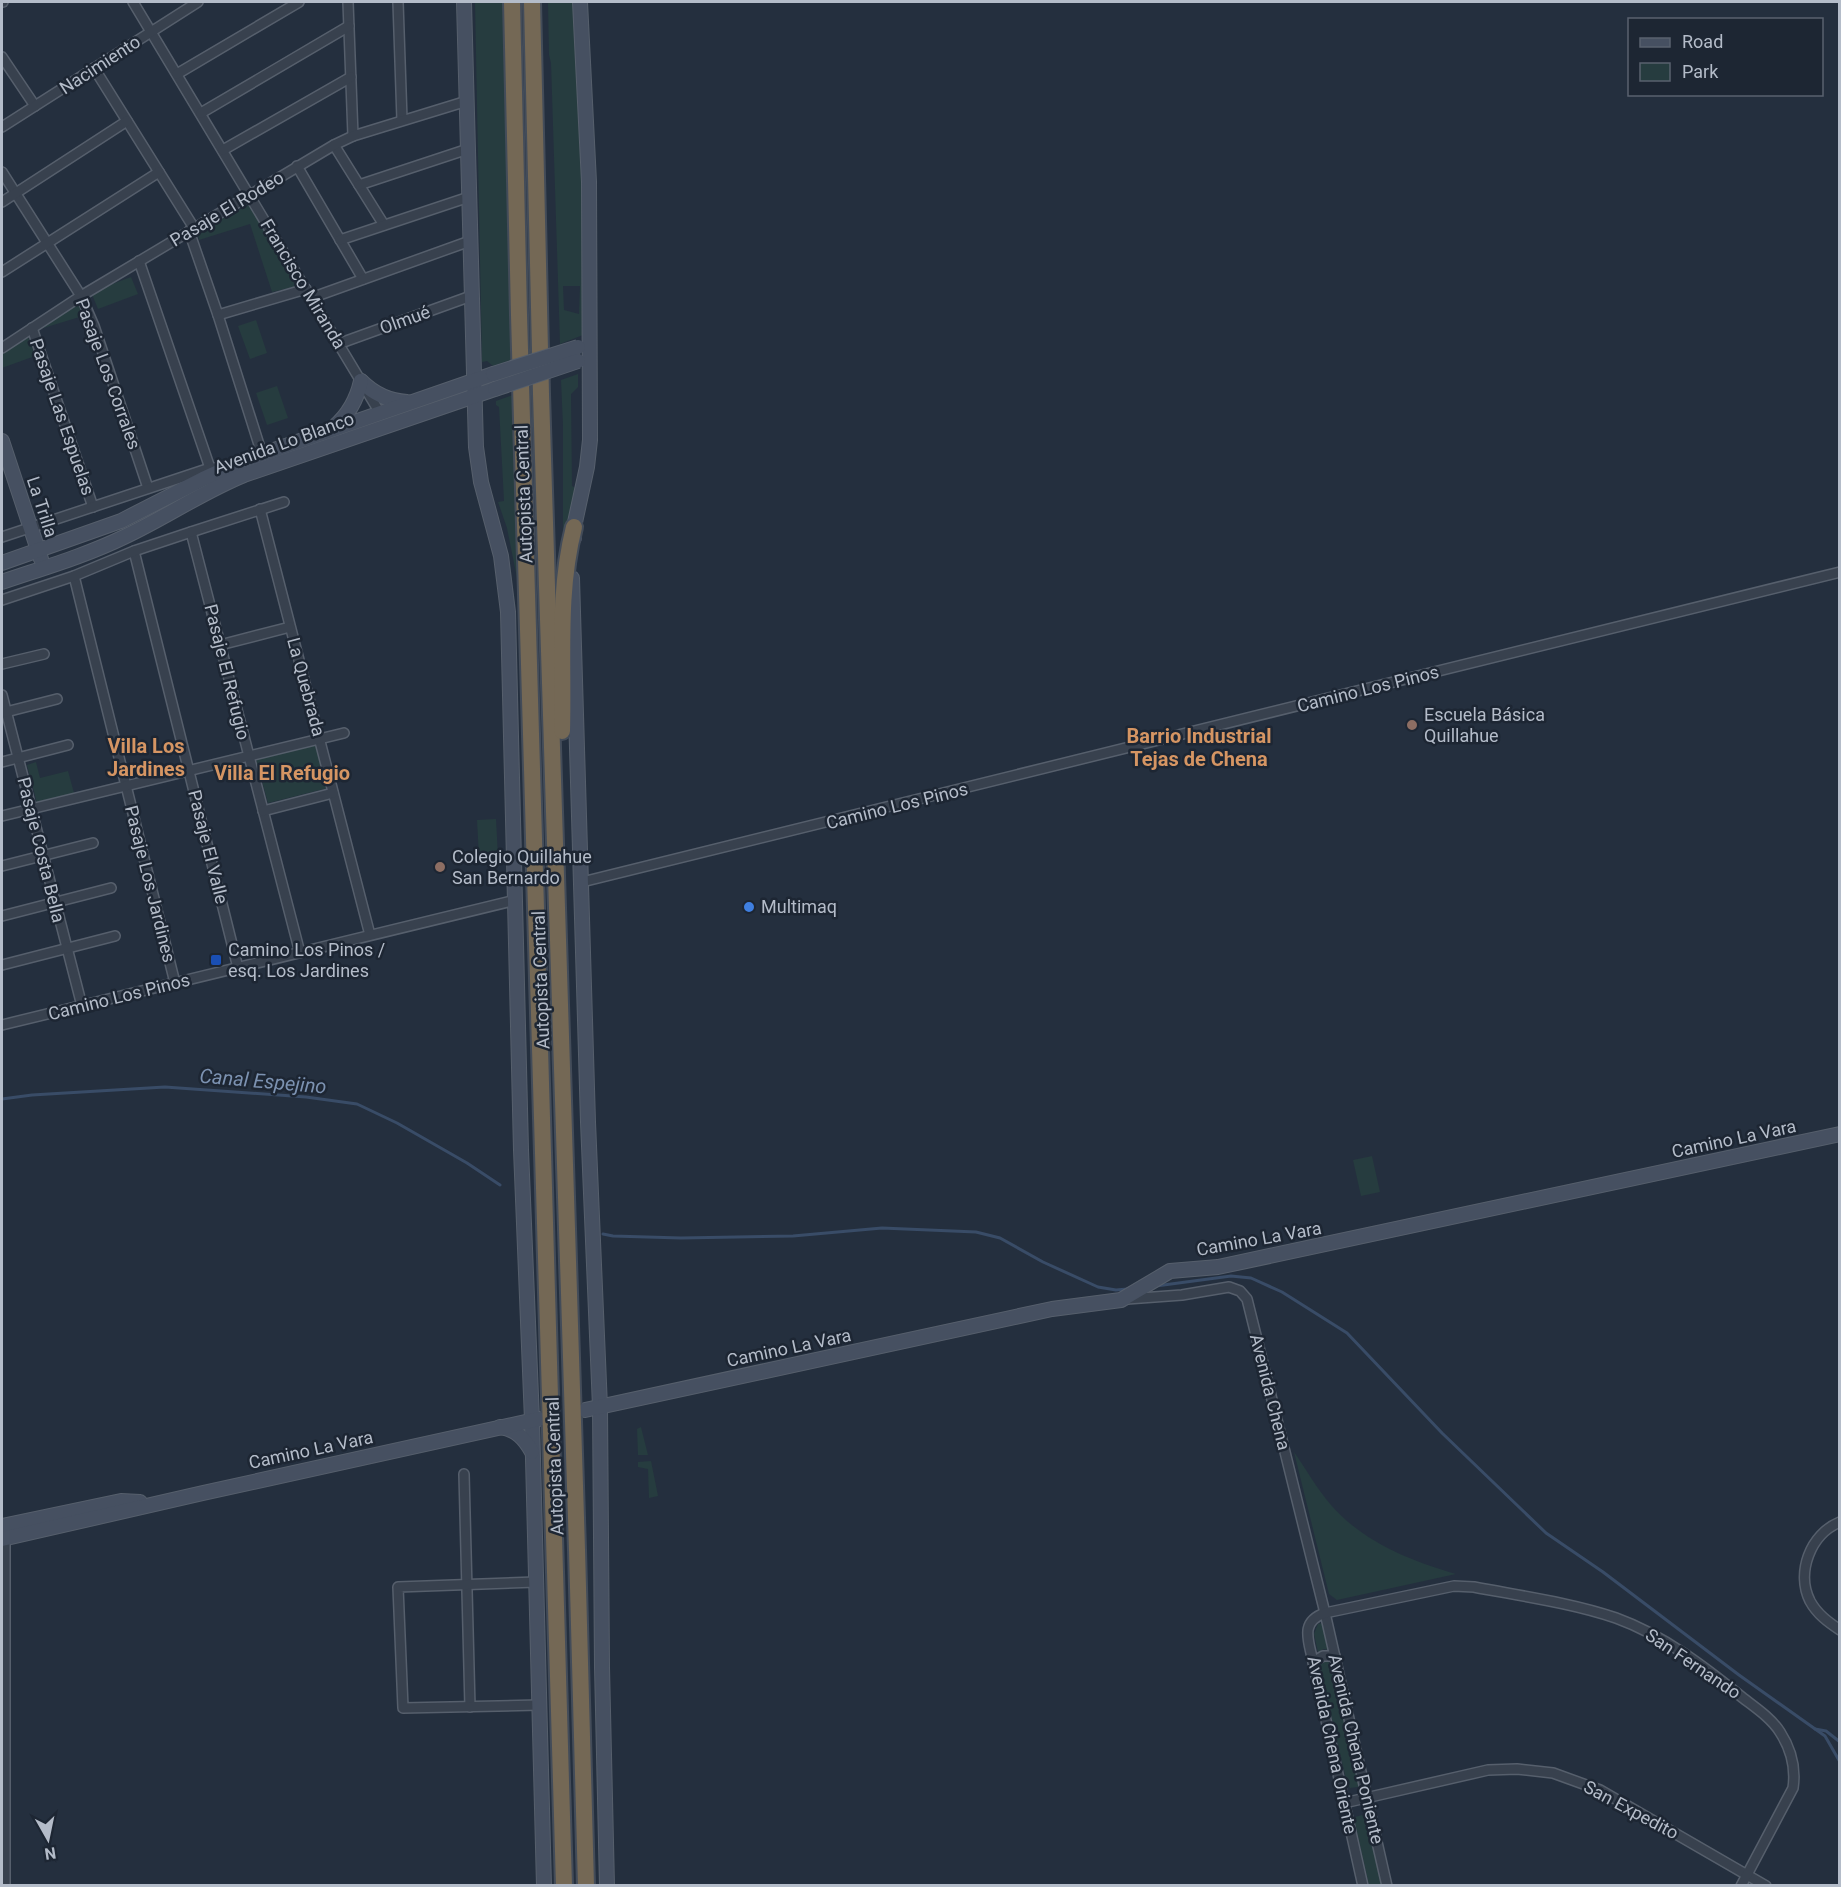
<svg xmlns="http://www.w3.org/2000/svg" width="1841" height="1887" font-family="Roboto,sans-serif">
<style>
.green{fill:#263c3f;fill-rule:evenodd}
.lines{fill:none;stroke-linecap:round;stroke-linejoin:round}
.stream{stroke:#394c67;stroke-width:3}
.street-casing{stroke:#565f6c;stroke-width:12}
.secondary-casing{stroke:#565f6c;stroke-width:16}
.highway-casing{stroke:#434c59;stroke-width:20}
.street{stroke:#38414e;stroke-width:9}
.secondary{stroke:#465061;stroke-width:14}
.highway{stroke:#746855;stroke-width:16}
.secondary-bridge-casing{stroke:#565f6c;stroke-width:16;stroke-linecap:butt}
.secondary-bridge{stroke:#465061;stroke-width:14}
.education-dot{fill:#8d6e63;stroke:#1d2633;stroke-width:2}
.shop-dot{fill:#3f7fe0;stroke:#1d2633;stroke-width:2}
.transit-dot{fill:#1a4fb4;stroke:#1d2633;stroke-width:2}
.labels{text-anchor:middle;stroke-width:5;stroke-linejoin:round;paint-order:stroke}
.street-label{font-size:18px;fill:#b4bcc9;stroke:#1d2633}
.poi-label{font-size:18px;fill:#b4bcc9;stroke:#1d2633;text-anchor:start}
.neighbourhood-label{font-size:20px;font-weight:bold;fill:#d59563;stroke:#1d2633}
.water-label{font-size:20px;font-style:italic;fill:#7c92b1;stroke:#1d2633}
</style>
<rect width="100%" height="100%" fill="#242f3e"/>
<!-- green -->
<g class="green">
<polygon points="475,2 504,2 517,358 493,366 487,361 482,362"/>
<path d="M548 2H574L584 225 583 335 560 344 551 63 549 55ZM563 286H580L579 314 564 310Z"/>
<polygon points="249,205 297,286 272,292 250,224 199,240 197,231"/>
<polygon points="131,277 138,294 98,309 91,292"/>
<polygon points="78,303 83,316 40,329"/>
<polygon points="256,320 267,353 250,359 238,326"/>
<polygon points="27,334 35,356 2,368 2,350"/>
<polygon points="578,374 578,387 571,394 572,486 577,489 563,542 563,426 561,380"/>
<polygon points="277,386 288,418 267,425 256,393"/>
<polygon points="516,394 523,578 517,578 507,528 498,502 504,501 499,407 496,405 496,401"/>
<polygon points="317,743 328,788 268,803 256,759"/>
<polygon points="36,762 40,778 68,771 74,793 37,803 27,765"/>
<polygon points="496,819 498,856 479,857 477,820"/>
<polygon points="1372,1156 1380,1192 1361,1196 1353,1160"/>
<polygon points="641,1427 648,1455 638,1455 637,1429"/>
<path d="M1294 1452C1306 1469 1317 1489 1331 1505 1363 1542 1411 1561 1456 1574L1337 1600 1329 1594Z"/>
<polygon points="651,1461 658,1496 649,1498 648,1469 638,1467 638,1462"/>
<polygon points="1323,1623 1329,1650 1324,1649 1318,1652 1314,1634 1318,1624"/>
<polygon points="1327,1661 1331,1664 1359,1781 1358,1787 1350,1788 1347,1783 1320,1669 1320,1662"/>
<polygon points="1362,1815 1368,1819 1382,1885 1369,1885 1355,1823 1355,1817"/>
</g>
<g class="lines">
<!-- stream -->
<g class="stream">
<polyline points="2,1099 32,1095 165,1087 306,1097 357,1104 397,1123 467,1163 500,1185"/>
<polyline points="603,1234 613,1236 681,1238 793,1236 882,1228 976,1232 1000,1238 1043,1262 1098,1287 1116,1290 1128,1289"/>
<polyline points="1156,1286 1231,1276 1251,1278 1282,1292 1347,1333 1442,1433 1546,1533 1603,1572 1739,1675 1825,1736 1840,1762"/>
<polyline points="1815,1729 1826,1731 1840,1742"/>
</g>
<defs>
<g id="street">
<polyline points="2,2 3,2"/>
<polyline points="133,2 380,413"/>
<polyline points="348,2 353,136"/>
<polyline points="398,2 402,120"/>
<polyline points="2,57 35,106"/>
<polyline points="94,68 194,228"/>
<polyline points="177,74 299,2"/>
<polyline points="201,113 349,26"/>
<polyline points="2,127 198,2"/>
<polyline points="334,145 384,225"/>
<polyline points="223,150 351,77"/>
<polyline points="297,166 363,279"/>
<polyline points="2,172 81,296 94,326 148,488"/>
<polyline points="359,185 468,149"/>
<polyline points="2,202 127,121"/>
<polyline points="189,231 218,315 262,454"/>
<polyline points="340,240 469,197"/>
<polyline points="139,261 210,468"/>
<polyline points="2,272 159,172"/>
<polyline points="311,298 470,241"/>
<polyline points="218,315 306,289"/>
<polyline points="32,328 93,507"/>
<polyline points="338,344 471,296"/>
<polyline points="2,348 81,296 334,145 353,136 467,101"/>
<polyline points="260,509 370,935"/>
<polyline points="191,532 300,953"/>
<polyline points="2,537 210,468 222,468"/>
<polyline points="134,551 238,968"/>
<polyline points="74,576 175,983"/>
<polyline points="2,600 74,576 134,551 191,532 284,502"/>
<polyline points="220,645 290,627"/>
<polyline points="2,664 44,654"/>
<polyline points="2,695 82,1006"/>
<polyline points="2,713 57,699"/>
<polyline points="2,762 68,745"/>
<polyline points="263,811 333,793"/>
<polyline points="2,816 344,733"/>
<polyline points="2,866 93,843"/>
<polyline points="582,882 1840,572"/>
<polyline points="2,916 111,888"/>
<polyline points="2,965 115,936"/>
<polyline points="2,1025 516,900"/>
<polyline points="1127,1299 1182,1295 1229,1287 1240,1291 1247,1299 1325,1613 1387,1886"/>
<polyline points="464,1474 470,1707"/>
<path d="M1840 1522C1810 1534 1796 1573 1810 1601 1817 1614 1828 1622 1840 1630"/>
<polyline points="536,1582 398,1587 403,1708 539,1705"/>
<polyline points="1313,1662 1323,1656 1335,1656"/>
<polyline points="1344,1803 1488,1770 1517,1769 1553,1773 1600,1790 1766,1886"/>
<polyline points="2,1885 5,1885 5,1535"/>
<path d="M1363 1886 1313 1662C1309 1641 1299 1622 1325 1613L1454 1586 1474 1587C1521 1596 1572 1603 1616 1618 1663 1635 1705 1667 1743 1698 1756 1708 1771 1718 1780 1732 1791 1749 1796 1768 1793 1788L1741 1886"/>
</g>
<g id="secondary">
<polyline points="464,2 476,447 481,482 501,556 508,612 521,1150 532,1420 544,1886"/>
<path d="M361 381C374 394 388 401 407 402"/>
<path d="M334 427C348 415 357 399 361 381"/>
<polyline points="2,441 41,559"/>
<polyline points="574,538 574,527 587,467 590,440 589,182 580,2"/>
<polyline points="2,563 121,521 203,479 245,460 493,374"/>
<polyline points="572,578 588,1122 600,1407 602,1667 607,1886"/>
<path d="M2 582C43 568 85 556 124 537 165 518 202 492 244 475L495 389"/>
<polyline points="585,1410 1052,1309 1121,1300 1170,1271 1218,1267 1840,1134"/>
<path d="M500 1427C516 1429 525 1439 532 1452"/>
<polyline points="2,1526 121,1501 140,1502"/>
<polyline points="2,1539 203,1493 539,1419"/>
</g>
<g id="highway">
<polyline points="512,2 519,315 564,1886"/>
<polyline points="532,2 541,394 577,1550 586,1886"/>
<path d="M562 731C564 662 557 594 574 527"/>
</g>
</defs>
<!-- street casing -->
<use href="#street" class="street-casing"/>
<!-- secondary casing -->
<use href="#secondary" class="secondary-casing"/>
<!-- highway casing -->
<use href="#highway" class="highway-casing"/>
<!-- street -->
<use href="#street" class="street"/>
<!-- secondary -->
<use href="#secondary" class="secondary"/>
<!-- highway -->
<use href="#highway" class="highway"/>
<defs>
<g id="secondary-bridge">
<polyline points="493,374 578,347"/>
<polyline points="495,389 578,361"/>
</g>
</defs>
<!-- secondary-bridge casing -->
<use href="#secondary-bridge" class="secondary-bridge-casing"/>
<!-- secondary-bridge -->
<use href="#secondary-bridge" class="secondary-bridge"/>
</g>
<!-- markers -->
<g class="education-dot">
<circle cx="1412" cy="725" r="6"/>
<circle cx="440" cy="867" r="6"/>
</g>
<circle class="shop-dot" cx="749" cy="907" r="6"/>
<rect class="transit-dot" x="210" y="954" width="12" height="12" rx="3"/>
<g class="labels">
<!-- street labels -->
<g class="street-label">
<text transform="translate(100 65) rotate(-33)" y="6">Nacimiento</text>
<text transform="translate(227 209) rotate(-31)" y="6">Pasaje El Rodeo</text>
<text transform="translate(303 284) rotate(59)" y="6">Francisco Miranda</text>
<text transform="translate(405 320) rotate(-20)" y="6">Olmué</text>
<text transform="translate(108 374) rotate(70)" y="6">Pasaje Los Corrales</text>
<text transform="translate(62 417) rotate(71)" y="6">Pasaje Las Espuelas</text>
<text transform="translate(284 443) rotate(-20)" y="6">Avenida Lo Blanco</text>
<text transform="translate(524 494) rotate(-92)" y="6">Autopista Central</text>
<text transform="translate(42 507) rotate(72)" y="6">La Trilla</text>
<text transform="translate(227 672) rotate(76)" y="6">Pasaje El Refugio</text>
<text transform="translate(306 687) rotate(75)" y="6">La Quebrada</text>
<text transform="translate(1368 689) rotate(-14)" y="6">Camino Los Pinos</text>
<text transform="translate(897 806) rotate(-14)" y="6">Camino Los Pinos</text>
<text transform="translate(208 847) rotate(76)" y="6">Pasaje El Valle</text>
<text transform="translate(41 850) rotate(76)" y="6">Pasaje Costa Bella</text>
<text transform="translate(150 884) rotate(76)" y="6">Pasaje Los Jardines</text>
<text transform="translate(541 980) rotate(-92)" y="6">Autopista Central</text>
<text transform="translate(119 997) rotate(-14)" y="6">Camino Los Pinos</text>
<text transform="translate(1734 1139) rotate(-12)" y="6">Camino La Vara</text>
<text transform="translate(1259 1239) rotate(-10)" y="6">Camino La Vara</text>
<text transform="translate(789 1348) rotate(-12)" y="6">Camino La Vara</text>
<text transform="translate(1270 1392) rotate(76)" y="6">Avenida Chena</text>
<text transform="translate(311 1450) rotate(-12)" y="6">Camino La Vara</text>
<text transform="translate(555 1466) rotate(-92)" y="6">Autopista Central</text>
<text transform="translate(1693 1664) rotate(34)" y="6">San Fernando</text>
<text transform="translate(1332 1745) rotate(78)" y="6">Avenida Chena Oriente</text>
<text transform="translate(1356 1749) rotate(77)" y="6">Avenida Chena Poniente</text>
<text transform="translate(1631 1810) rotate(28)" y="6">San Expedito</text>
</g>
<!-- poi labels -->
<g class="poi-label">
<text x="1424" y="721">Escuela Básica<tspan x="1424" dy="21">Quillahue</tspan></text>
<text x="452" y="863">Colegio Quillahue<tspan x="452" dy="21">San Bernardo</tspan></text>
<text x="761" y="913">Multimaq</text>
<text x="228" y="956">Camino Los Pinos /<tspan x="228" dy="21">esq. Los Jardines</tspan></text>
</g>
<!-- neighbourhood labels -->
<g class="neighbourhood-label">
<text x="1199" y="743">Barrio Industrial<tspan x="1199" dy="23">Tejas de Chena</tspan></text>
<text x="146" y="753">Villa Los<tspan x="146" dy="23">Jardines</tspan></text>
<text x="282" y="780">Villa El Refugio</text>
</g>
<!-- water labels -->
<g class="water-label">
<text transform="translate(263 1081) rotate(5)" y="7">Canal Espejino</text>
</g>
</g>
<!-- border -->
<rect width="1841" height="1887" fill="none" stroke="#b4bcc9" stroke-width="6"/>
<!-- legend -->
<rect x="1628" y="18" width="195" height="78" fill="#1d2633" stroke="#59626f" stroke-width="1.5"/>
<rect x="1640" y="38" width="30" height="9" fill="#465061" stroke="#59626f" stroke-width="1.5"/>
<text x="1682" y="48" font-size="18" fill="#b4bcc9">Road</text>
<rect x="1640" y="63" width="30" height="18" fill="#263c3f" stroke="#59626f" stroke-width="1.5"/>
<text x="1682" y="78" font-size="18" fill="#b4bcc9">Park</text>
<!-- north arrow -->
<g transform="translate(48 1839) rotate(171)" stroke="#1d2633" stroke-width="4.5" paint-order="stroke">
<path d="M0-4.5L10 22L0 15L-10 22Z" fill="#b4bcc9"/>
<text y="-9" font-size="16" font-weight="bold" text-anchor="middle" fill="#b4bcc9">N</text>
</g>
</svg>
